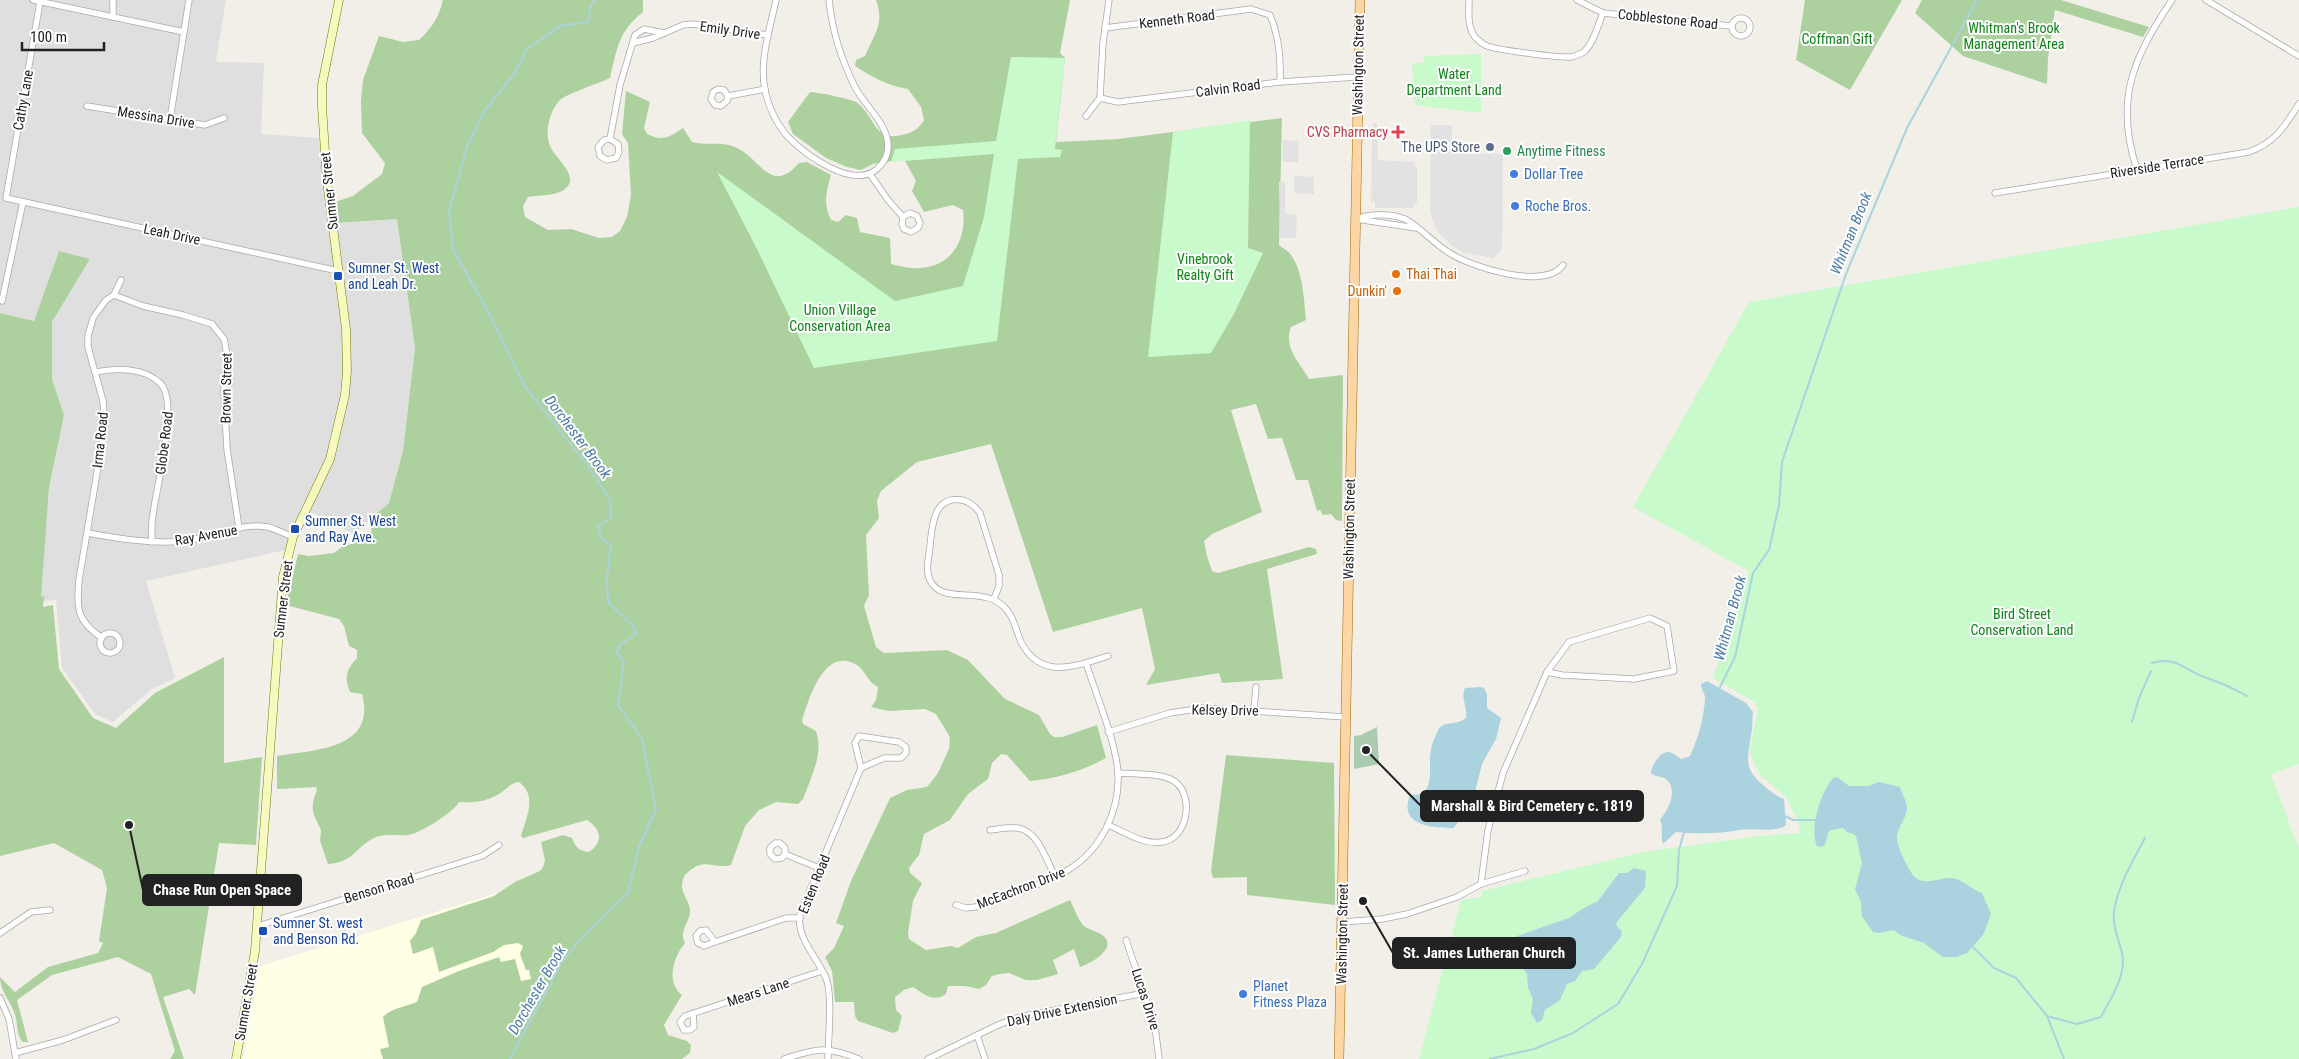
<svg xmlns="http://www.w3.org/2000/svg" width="2299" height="1059" font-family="'Roboto Condensed',sans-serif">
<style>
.residential{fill:#e0dfdf}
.education{fill:#ffffe5}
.forest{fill:#add19e}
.cemetery{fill:#aacbaf}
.park{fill:#c8facc}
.parking{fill:#e2e2e2}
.water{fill:#aad3df}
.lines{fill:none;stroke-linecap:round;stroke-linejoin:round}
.stream{stroke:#aad3df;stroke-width:2}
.minor-casing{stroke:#a9a9a9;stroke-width:7}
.secondary-casing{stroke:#707d05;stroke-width:9}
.primary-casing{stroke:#a06b00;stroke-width:10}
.minor{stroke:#fff;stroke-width:5.5}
.secondary{stroke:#f7fabf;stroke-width:8}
.primary{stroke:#fcd6a4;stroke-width:9}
.health-dot{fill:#e0444e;stroke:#fff;stroke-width:2}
.service-dot{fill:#5c6f8a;stroke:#fff;stroke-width:2}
.leisure-dot{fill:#2e9e5b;stroke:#fff;stroke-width:2}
.shop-dot{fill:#3f7fe0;stroke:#fff;stroke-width:2}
.food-dot{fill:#e8710a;stroke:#fff;stroke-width:2}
.transit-dot{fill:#1a4fb4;stroke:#fff;stroke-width:2}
.labels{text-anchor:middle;stroke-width:4;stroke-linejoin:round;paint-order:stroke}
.street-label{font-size:14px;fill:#222;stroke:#fff}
.park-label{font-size:14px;fill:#0c8416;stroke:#fff}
.health-label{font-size:14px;fill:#be3a42;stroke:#fff;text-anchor:end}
.service-label{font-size:14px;fill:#4e5e75;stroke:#fff;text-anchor:end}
.leisure-label{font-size:14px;fill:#27864d;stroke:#fff;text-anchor:start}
.shop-label{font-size:14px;fill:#366cbe;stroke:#fff;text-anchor:start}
.transit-label{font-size:14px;fill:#164399;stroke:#fff;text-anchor:start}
.food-label{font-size:14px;fill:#c56008;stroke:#fff;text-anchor:start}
.water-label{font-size:15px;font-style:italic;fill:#4a7aab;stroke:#fff}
.leader{fill:none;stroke:#222;stroke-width:2}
.callout-dot{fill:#222;stroke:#fff;stroke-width:2}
.callout{fill:#222;stroke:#222;stroke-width:2}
.callout-label{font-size:15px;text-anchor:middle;font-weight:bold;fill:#fff}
</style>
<rect width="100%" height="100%" fill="#f2efe9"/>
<!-- residential -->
<polygon class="residential" points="0,0 226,0 216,62 264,63 261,134 319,138 329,224 397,219 415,348 403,451 389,503 354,534 303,508 285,550 146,581 175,678 152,689 113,722 96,715 62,668 56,600 40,601 49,488 64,415 52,379 52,322 90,259 59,251 34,321 0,313"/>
<!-- education -->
<polygon class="education" points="556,875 581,1059 243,1059 260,966"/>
<!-- forest -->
<g class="forest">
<path d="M443 0H643V12C619 31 617 48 610 78 600 83 566 94 560 100 550 110 544 132 550 146 555 159 584 178 562 191 553 196 538 195 528 197L523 206 525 217 548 230 571 229 599 238 612 237 620 231 627 217 631 195 628 143 622 134 626 91 650 102 644 128 647 134C662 142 670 137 683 128L692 142C707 146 721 141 735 147 761 158 770 196 799 163L807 162 831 175C826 192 823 204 831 220L838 222 846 215 857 218 860 232 890 238 891 264C900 266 910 269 919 268 952 267 967 239 963 210L953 205 924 212 912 191 916 181 904 159 873 164 861 170 847 167 826 158 793 134 788 122 810 92C817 92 851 99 856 102 875 115 873 142 902 135 912 133 919 129 924 120L921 107 908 89C888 86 872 77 855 66L856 60 865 56C874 34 885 24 876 0H1070L1060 53 1065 58 1056 142 1118 139 1282 118 1279 245C1283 249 1288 250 1291 255 1303 271 1304 300 1306 320L1291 327C1283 347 1299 362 1309 379L1343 375 1342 521 1336 520 1331 514 1323 515 1320 510 1317 511 1308 480H1296L1282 438 1268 439 1256 404 1231 410 1262 512 1212 534 1204 541 1207 556 1212 571 1218 573 1309 547 1316 549 1317 554 1267 569 1283 679 1222 683 1219 673 1146 685 1155 669 1142 608 1053 632 991 444 917 462 881 491 877 501 879 518 866 535 869 595 864 606 876 647 884 653 947 650 968 660 1005 699 1039 715 1050 734 1054 737H1062L1097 725 1106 758C1083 771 1055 779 1030 781L1007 755 1001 754 992 763 988 779 968 794 950 820 924 834 919 855 909 868 910 873 922 883 913 901 908 933 909 939 926 950 951 946 958 948 976 937 996 933 1070 900C1074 908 1078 919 1083 925 1087 929 1096 931 1101 934 1120 947 1092 963 1080 967L1074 949 1053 960 1058 974 1037 980H1026L1009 973 1000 974 992 976 986 985 979 989 965 986H948L946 994C933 1003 924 994 913 987L904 990 895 997 896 1010 902 1016 898 1031 893 1033 858 1021 855 1016 854 1002H835L832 971 825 957 834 948 844 926 836 923 851 881 890 798 907 790 927 787 938 773 949 749 950 737 936 714 925 709 889 711 871 707 876 700 878 687C867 682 866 671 857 665 824 645 809 699 802 720L803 724 816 731C824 754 811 777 803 799L798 804 776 802 759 810 745 826 731 865C713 870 705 856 687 873 683 876 682 882 682 887 683 895 689 902 690 909 691 922 678 930 685 943 674 956 665 982 682 995L664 1025 668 1035 687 1041 691 1045 690 1053 682 1059H383L380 1049 389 1047 383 1017C390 1009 406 1006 417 1002L422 987 459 971 499 957 501 962 515 959 521 981 531 979 529 970H526L520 954 523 946 518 943 504 945 493 952 439 972 433 947 413 954 410 941 416 933 421 920 494 896 515 882 540 871 543 867 545 861 541 842 563 835 572 838C576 848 579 851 589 852 604 842 601 829 587 820L523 838 521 836C526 818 538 796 519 782 511 783 509 787 502 792 487 802 475 803 459 802 454 812 419 834 408 835 396 836 385 833 374 838 354 848 355 862 328 864L320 841 321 830C313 814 309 808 317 790L316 787 277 789V756C315 750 377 749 362 694L350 692C344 677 346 670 357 658V650L349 646 344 626 339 619 286 605 298 554 309 556 334 553 342 547 354 543 371 532 374 516 389 503 403 451 415 348 397 219 337 223 335 202 353 196 382 174 385 163 362 133 361 101 363 80 379 36 403 42 419 40C432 28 439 17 443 0Z"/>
<polygon points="1805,0 1902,0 1850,90 1796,60"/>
<polygon points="1922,0 2061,0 2149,27 2143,37 2055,10 2048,58 2047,84 1963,56 1915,13"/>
<path d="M59 251 90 259 52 322V379L64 415 49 488 41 597 44 596 43 607 53 605 59 669 93 718 116 728 155 693 224 657V763L262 757 256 845 219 843 195 995 189 989 163 997 184 1059H170L175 1051 151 974 118 957 52 975 17 1000 28 1042H23C16 1036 18 1023 15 1015 11 1001 0 992 0 977L15 992 48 967 98 953 103 943 99 941 107 888 102 870 54 843 0 856V313L34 321Z"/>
<polygon points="1226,755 1334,763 1335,905 1247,895 1247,877 1213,878 1211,871"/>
</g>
<!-- cemetery -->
<polygon class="cemetery" points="1377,727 1379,764 1354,769 1354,736 1361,735"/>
<!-- park -->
<g class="park">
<polygon points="1481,54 1481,113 1415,105 1412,63 1424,63 1423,56"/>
<polygon points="1011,57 1065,58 1055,149 1062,150 1060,157 1018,159 997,341 814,368 757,249 717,172 895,301 963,286 984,217 994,154 891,162 895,149 996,141"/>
<polygon points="1250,120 1248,248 1263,253 1234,314 1211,353 1148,357 1173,132"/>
<polygon points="2299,207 2299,764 2271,774 2299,849 2299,1059 1419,1059 1461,900 1482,897 1482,891 1643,852 1759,836 1800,833 1799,824 1786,797 1760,775 1752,758 1750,749 1758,708 1755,706 1755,702 1713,678 1749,571 1633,507 1749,302"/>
</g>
<!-- parking -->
<g class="parking">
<polygon points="1377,123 1378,160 1415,162 1415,166 1417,166 1417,203 1414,203 1414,208 1375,208 1375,202 1371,202 1372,124"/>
<polygon points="1431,125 1452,125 1451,153 1503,154 1502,250 1493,258 1464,253 1451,245 1439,233 1433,222 1430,209"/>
<polygon points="1283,140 1299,141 1298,162 1282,162"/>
<polygon points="1294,176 1314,177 1314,194 1294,193"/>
<polygon points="1285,181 1285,213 1297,215 1296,238 1280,238 1279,182"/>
</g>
<!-- water -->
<g class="water">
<path d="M1707 681 1746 703 1753 712C1752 719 1753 728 1751 735 1748 758 1743 768 1762 784 1770 791 1774 795 1784 799L1786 825C1774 834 1753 827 1739 830 1720 834 1697 834 1676 832L1663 844C1660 836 1664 829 1660 820 1668 810 1679 791 1666 779 1661 776 1655 777 1651 773 1651 767 1659 753 1667 752 1671 751 1678 757 1681 759L1690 756C1698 739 1704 718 1705 698 1705 693 1701 690 1701 684Z"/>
<path d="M1480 687 1484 688 1487 694V708L1501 718 1496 739 1482 764 1475 792 1464 816 1453 828C1431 828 1398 825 1410 795 1438 797 1427 768 1431 750 1432 743 1436 735 1439 728 1446 721 1455 726 1466 718 1468 707 1460 698 1465 688Z"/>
<path d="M1837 777 1849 786H1869L1879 782 1900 787C1902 794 1907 802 1907 809 1906 818 1899 826 1897 835 1895 843 1910 875 1917 879 1928 885 1940 877 1951 878 1964 879 1970 889 1982 893L1991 914 1983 935 1967 953 1957 957H1943L1924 943 1900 935 1894 930 1880 933 1873 932 1862 916 1861 902 1855 889 1862 863 1856 836 1854 834 1847 832 1843 828 1831 830 1828 833 1825 845 1821 847 1817 846C1809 828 1821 792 1833 778Z"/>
<polygon points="1634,868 1646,871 1645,888 1616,923 1618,928 1622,931 1621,937 1594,969 1582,971 1575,981 1567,984 1560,1000 1545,1010 1542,1020 1537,1023 1531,1013 1533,999 1528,988 1527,974 1519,963 1517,936 1569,918 1582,909 1598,901 1619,873 1627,873"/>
</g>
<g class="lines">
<!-- stream -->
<g class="stream">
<path d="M2152 663C2177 656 2184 670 2204 677 2219 682 2233 688 2247 696"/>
<polyline points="1719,689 1735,657 1753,573 1769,550 1779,505 1782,462 1846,274 1907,128 1977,0"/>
<polyline points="2132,722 2139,698 2151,671"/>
<polyline points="1785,816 1793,820 1819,820"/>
<polyline points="1972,946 1994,968 2016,978 2047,1016 2064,1059"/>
<path d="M2047 1016 2077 1024 2101 1017C2111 998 2127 975 2122 953 2119 940 2112 925 2114 912 2117 887 2133 861 2145 838"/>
<polyline points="510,1059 562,962 581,938 628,893 640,843 656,810 642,739 618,705 624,661 616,652 620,645 636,634 632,625 608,602 607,577 611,545 601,538 598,526 611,518 610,500 588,466 524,385 492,319 453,249 449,212 467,147 485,110 514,74 527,49 560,26 588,22 591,5 595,0"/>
<polyline points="1490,1059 1534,1049 1573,1033 1618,1004 1642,964 1677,886 1679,850 1684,832"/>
</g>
<defs>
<g id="minor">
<polyline points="33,0 184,32"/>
<polyline points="113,0 113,17"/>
<path d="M776 0C770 29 759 60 765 90 768 106 777 125 788 137 806 155 853 190 877 169 884 163 888 155 888 146 888 124 864 105 855 87 841 59 832 31 829 0"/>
<path d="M1469 0C1469 12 1467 27 1475 37 1479 41 1482 44 1487 46 1498 50 1559 58 1571 57 1575 56 1581 54 1585 51 1594 42 1598 25 1603 13"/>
<polyline points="1577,0 1603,13 1731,26"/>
<polyline points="2206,0 2299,56"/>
<polyline points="40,2 6,198 338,271"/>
<circle cx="1741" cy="27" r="9"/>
<path d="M1105 28 1251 9 1270 15C1279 36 1281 60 1280 82"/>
<polyline points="633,43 653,38 683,25 693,24 768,35"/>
<polyline points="728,96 724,90 718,89 713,92 711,99 715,105 721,106 727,101 728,96 765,89"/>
<polyline points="1100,98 1118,102 1280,82 1357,77"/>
<polyline points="87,106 205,125 224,118"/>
<polyline points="1086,116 1100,98 1103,43 1109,0"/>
<polyline points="170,119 189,0"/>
<polyline points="610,139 604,140 598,147 600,156 607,160 616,158 619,152 618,144 610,139 620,85 635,35 644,29 664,33"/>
<path d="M2137 170C2114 100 2133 58 2172 0"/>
<polyline points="870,174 888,200 903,217 902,224 904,229 911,232 918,228 920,223 917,216 910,213 903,217"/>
<path d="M1995 193 2249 152C2276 142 2284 127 2299 104"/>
<path d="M1355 219C1371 214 1389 213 1405 219 1416 224 1436 245 1448 252 1470 267 1545 291 1563 265"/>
<polyline points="1356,219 1416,228"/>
<polyline points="114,295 143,306 183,315 212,324 224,339 228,359 224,375 224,392 227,449 239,528"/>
<polyline points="2,301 23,202"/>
<path d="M96 372C116 368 145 367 161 384 179 404 156 488 153 515 151 524 152 533 152 542"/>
<path d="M88 533C120 539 152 544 184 541 211 538 240 522 268 527 276 529 285 534 293 537"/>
<path d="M994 599 999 586V575L980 513C975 506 970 502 962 500 933 495 932 527 930 546 929 557 925 570 930 580 942 607 985 583 1007 610 1015 620 1016 631 1021 642 1041 681 1076 666 1108 656"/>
<polygon points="1650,618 1667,626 1674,671 1634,679 1562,675 1547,672 1569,642"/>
<circle cx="110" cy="643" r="10"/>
<path d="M102 638C76 620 77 609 79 580L105 425 103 401 88 347V336L93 318 106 300 114 295 121 280"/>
<polyline points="1254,710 1256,687"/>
<polyline points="1108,732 1170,713 1203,708 1346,717"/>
<path d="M1108 825C1125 832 1143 845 1162 842 1188 839 1195 795 1174 781 1162 773 1132 774 1118 773"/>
<path d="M990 830C999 829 1009 827 1018 828 1038 831 1047 861 1055 877"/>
<polyline points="785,854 785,848 780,843 775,843 770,848 770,854 775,859 782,858 785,854 819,868"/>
<polyline points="1481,884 1488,830 1503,773 1547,672"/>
<path d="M956 905 966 908 975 907C1006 895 1040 887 1068 870 1101 850 1120 811 1118 773 1116 742 1096 694 1086 663"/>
<polyline points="1343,922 1382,919 1407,914 1457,897 1481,884 1525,871"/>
<polyline points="258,926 482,856 499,845"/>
<polyline points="0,933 31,912 50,910"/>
<polyline points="1126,940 1155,1026 1159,1059"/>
<polyline points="715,942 706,930 700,931 696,936 698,943 704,946 715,942 786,918 800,918"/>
<polyline points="0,998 9,1019 16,1059"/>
<polyline points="693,1013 694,1027 690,1030 684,1030 680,1022 685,1016 822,971"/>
<polyline points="977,1035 985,1059"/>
<polyline points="15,1053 63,1040 116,1020"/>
<path d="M784 1059C817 1048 826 1046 859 1059"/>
<path d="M828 1059C828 1039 833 995 826 978 817 957 796 938 800 914L861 768 884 758H901L906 753V747L899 742 859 736 855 743 861 768"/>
<polyline points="928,1059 998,1025 1019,1017 1145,993"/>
</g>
<polyline id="secondary" points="236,1059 255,951 283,577 293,537 330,459 345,395 347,371 346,329 327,181 322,107 322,85 339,0"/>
<polyline id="primary" points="1339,1059 1360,0"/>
</defs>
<!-- minor casing -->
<use href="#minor" class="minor-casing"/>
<!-- secondary casing -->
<use href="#secondary" class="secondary-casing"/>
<!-- primary casing -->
<use href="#primary" class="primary-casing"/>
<!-- minor -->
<use href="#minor" class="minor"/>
<!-- secondary -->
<use href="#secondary" class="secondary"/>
<!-- primary -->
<use href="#primary" class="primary"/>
</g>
<!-- markers -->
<path class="health-dot" d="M1395.5 124.5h5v5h5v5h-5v5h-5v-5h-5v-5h5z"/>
<circle class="service-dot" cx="1490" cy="147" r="5"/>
<circle class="leisure-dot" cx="1507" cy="151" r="5"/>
<g class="shop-dot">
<circle cx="1514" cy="174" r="5"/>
<circle cx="1515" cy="206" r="5"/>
<circle cx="1243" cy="994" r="5"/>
</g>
<g class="food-dot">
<circle cx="1396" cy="274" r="5"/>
<circle cx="1397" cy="291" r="5"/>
</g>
<g class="transit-dot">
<rect x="333" y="271" width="10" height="10" rx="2.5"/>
<rect x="290" y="524" width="10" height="10" rx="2.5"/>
<rect x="258" y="926" width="10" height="10" rx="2.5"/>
</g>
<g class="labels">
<!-- street labels -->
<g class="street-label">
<text transform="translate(1177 19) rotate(-7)" y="5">Kenneth Road</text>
<text transform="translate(1668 19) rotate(6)" y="5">Cobblestone Road</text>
<text transform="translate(730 30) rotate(8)" y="5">Emily Drive</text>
<text transform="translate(1358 65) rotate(-89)" y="5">Washington Street</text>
<text transform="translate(1228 88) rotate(-7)" y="5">Calvin Road</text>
<text transform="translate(23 100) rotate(-80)" y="5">Cathy Lane</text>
<text transform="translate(156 117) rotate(9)" y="5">Messina Drive</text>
<text transform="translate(2157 166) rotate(-9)" y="5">Riverside Terrace</text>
<text transform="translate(329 191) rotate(-96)" y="5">Sumner Street</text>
<text transform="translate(172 234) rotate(12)" y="5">Leah Drive</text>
<text transform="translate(226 388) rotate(-89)" y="5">Brown Street</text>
<text transform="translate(100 440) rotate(-84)" y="5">Irma Road</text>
<text transform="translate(164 443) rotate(-83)" y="5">Globe Road</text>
<text transform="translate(1349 529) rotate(-89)" y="5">Washington Street</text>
<text transform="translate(206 535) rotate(-10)" y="5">Ray Avenue</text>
<text transform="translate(283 599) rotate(-83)" y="5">Sumner Street</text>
<text transform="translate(1225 710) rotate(1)" y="5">Kelsey Drive</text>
<text transform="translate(814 884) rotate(-68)" y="5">Esten Road</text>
<text transform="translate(379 888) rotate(-17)" y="5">Benson Road</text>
<text transform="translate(1021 888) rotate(-21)" y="5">McEachron Drive</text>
<text transform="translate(1342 934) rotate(-89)" y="5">Washington Street</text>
<text transform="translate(758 992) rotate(-18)" y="5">Mears Lane</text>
<text transform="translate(1146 999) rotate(72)" y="5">Lucas Drive</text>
<text transform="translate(246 1002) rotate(-80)" y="5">Sumner Street</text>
<text transform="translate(1062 1010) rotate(-12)" y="5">Daly Drive Extension</text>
</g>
<!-- park labels -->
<g class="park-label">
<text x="2014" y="33">Whitman's Brook<tspan x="2014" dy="16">Management Area</tspan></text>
<text x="1837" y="44">Coffman Gift</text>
<text x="1454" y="79">Water<tspan x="1454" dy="16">Department Land</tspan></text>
<text x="1205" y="264">Vinebrook<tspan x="1205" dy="16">Realty Gift</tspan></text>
<text x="840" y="315">Union Village<tspan x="840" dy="16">Conservation Area</tspan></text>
<text x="2022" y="619">Bird Street<tspan x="2022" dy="16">Conservation Land</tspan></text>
</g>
<!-- health labels -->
<g class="health-label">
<text x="1388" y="137">CVS Pharmacy</text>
</g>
<!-- service labels -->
<g class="service-label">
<text x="1480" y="152">The UPS Store</text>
</g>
<!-- leisure labels -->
<g class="leisure-label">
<text x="1517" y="156">Anytime Fitness</text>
</g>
<!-- shop labels -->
<g class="shop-label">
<text x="1524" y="179">Dollar Tree</text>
<text x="1525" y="211">Roche Bros.</text>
<text x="1253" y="991">Planet<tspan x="1253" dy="16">Fitness Plaza</tspan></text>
</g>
<!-- transit labels -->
<g class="transit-label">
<text x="348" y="273">Sumner St. West<tspan x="348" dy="16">and Leah Dr.</tspan></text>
<text x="305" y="526">Sumner St. West<tspan x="305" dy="16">and Ray Ave.</tspan></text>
<text x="273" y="928">Sumner St. west<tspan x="273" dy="16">and Benson Rd.</tspan></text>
</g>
<!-- food labels -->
<g class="food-label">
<text x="1406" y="279">Thai Thai</text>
<text x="1387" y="296" text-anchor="end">Dunkin'</text>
</g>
<!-- water labels -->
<g class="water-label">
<text transform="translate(1851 233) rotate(-68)" y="5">Whitman Brook</text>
<text transform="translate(578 437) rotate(53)" y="5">Dorchester Brook</text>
<text transform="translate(1730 618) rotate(-75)" y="5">Whitman Brook</text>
<text transform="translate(537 990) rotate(-60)" y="5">Dorchester Brook</text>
</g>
</g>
<!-- callouts -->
<path class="leader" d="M1366 750L1421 806M129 825L143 890M1363 901L1393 953"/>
<g class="callout-dot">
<circle cx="1366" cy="750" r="5"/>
<circle cx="129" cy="825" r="5"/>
<circle cx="1363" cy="901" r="5"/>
</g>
<g class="callout">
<rect x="1421" y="791" width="222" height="30" rx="5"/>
<rect x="143" y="875" width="158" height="30" rx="5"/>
<rect x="1393" y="938" width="182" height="30" rx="5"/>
</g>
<g class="callout-label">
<text x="1532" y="811">Marshall &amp; Bird Cemetery c. 1819</text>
<text x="222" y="895">Chase Run Open Space</text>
<text x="1484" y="958">St. James Lutheran Church</text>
</g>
<!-- scale -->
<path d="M22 42v8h82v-8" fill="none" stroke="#222222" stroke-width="2.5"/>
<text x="30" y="42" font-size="15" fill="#222222" stroke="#ffffff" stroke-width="4" paint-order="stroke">100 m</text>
</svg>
